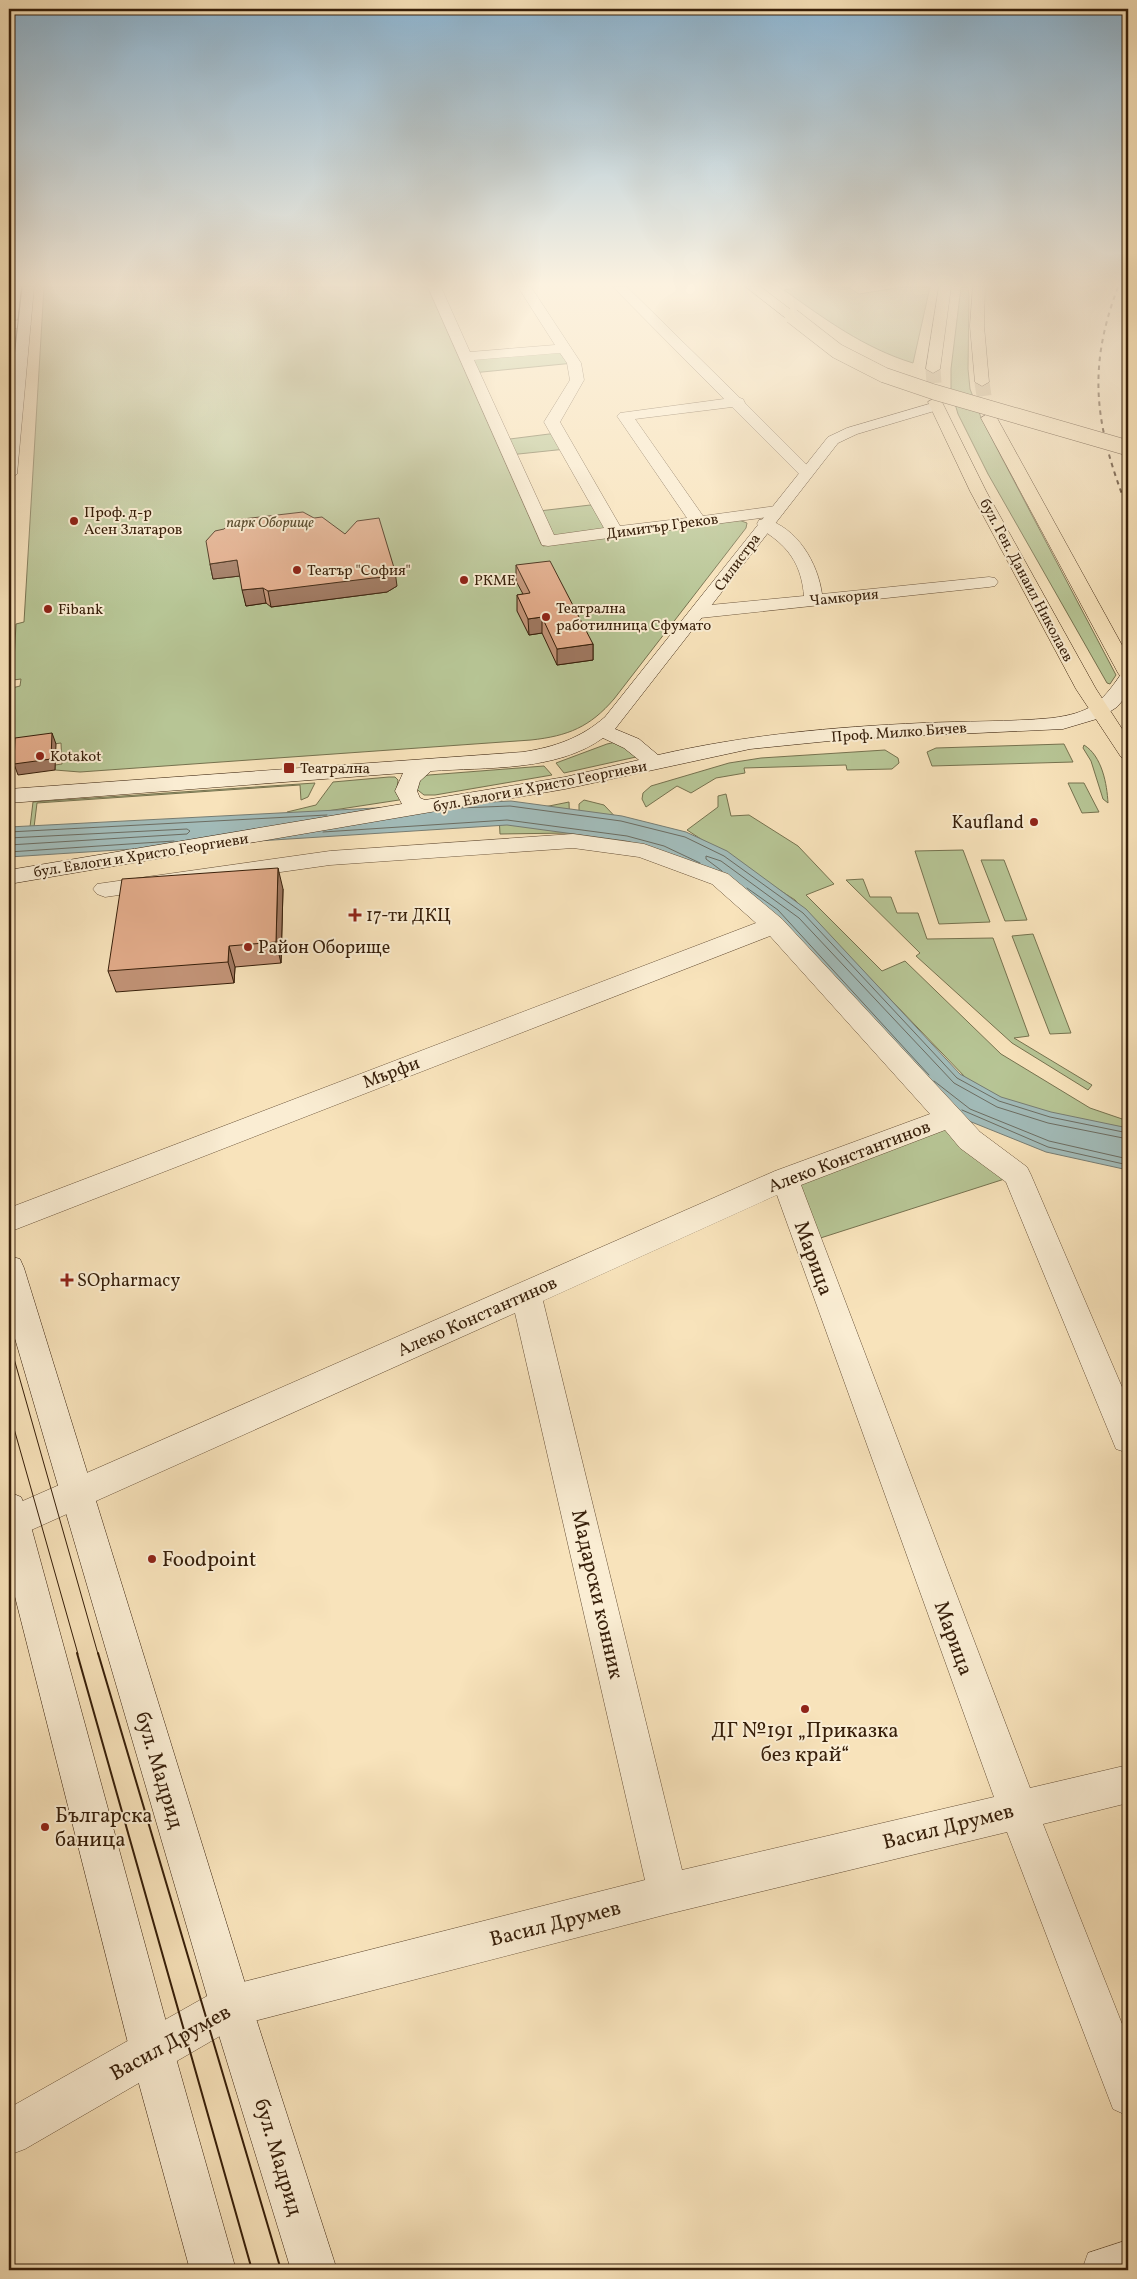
<svg xmlns="http://www.w3.org/2000/svg" width="1137" height="2279" font-family="Vollkorn,serif">
<style>
.green{fill:#b7c595;stroke:#76724f}
.water{fill:#a2bcba;stroke:#777d73}
.lines{fill:none;stroke-linecap:round;stroke-linejoin:round}
.shore{stroke:#6c6d62;stroke-width:1}
.primary-tunnel{stroke:#d1bc97;stroke-width:15;stroke-dasharray:15 8;stroke-linecap:butt}
.street-casing{stroke:#664f36;stroke-width:1}
.secondary-casing{stroke:#361e09;stroke-width:1}
.primary-casing{stroke:#361e09;stroke-width:1}
.street{fill:#faedd3;fill-rule:evenodd}
.secondary{fill:#faedd3;fill-rule:evenodd}
.primary{fill:#f8e3bb;fill-rule:evenodd}
.tram-far1{stroke:#361e09;stroke-width:1}
.tram{stroke:#361e09;stroke-width:2}
.rail{stroke:#361e09;stroke-width:2;stroke-dasharray:4.5 4.5;stroke-linecap:butt}
.primary-bridge-casing{stroke:#361e09;stroke-width:16;stroke-linecap:butt}
.primary-bridge{stroke:#f8e3bb;stroke-width:15}
.wall{fill:#c39478;stroke:#361e09}
.shaded-wall{fill:#9f7861;stroke:#361e09}
.building{fill:#e3ac8b;stroke:#361e09}
.poi-dot{fill:#8f2418;stroke:#faedd3;stroke-width:2}
.labels{text-anchor:middle;stroke-width:4;stroke-linejoin:round;paint-order:stroke}
.far-poi-label{font-size:15px;fill:#361e09;stroke:#faedd3;text-anchor:start}
.far-park-label{font-size:15px;font-style:italic;fill:#5d5033;stroke:#faedd3}
.far-street-label{font-size:15px;fill:#361e09;stroke:#faedd3}
.poi-label{font-size:18px;fill:#361e09;stroke:#faedd3;text-anchor:start}
.street-label{font-size:18px;fill:#361e09;stroke:#faedd3}
.near-street-label{font-size:21px;fill:#361e09;stroke:#faedd3}
.near-poi-label{font-size:21px;fill:#361e09;stroke:#faedd3;text-anchor:start}
</style>
<rect width="100%" height="100%" fill="#f8e3bb"/>
<filter id="stains"><feTurbulence type="fractalNoise" baseFrequency=".004" numOctaves="4"/><feColorMatrix values="0 0 0 0 .2 0 0 0 0 .09 0 0 0 0 .02 0 0 0 .5 -.17"/></filter>
<radialGradient id="worn" r=".72"><stop offset=".6" stop-color="#630" stop-opacity="0"/><stop offset="1" stop-color="#630" stop-opacity=".3"/></radialGradient>
<!-- green -->
<g class="green">
<path d="M44 287H430L543 546 736 519 747 523 746 528 614 699C590 727 568 736 531 740L80 772 55 770V765L62 764 61 743 9 750 12 688 20 686 21 679 13 680 16 624 24 622Z"/>
<path d="M801 287H848L859 294 902 287H930L913 363C864 348 825 319 784 290Z"/>
<polygon points="961,287 968,287 969,296 968,369 970,389 982,420 1116,675 1110,684 1107,683 988,474 958,414 951,390 951,369"/>
<polygon points="564,348 574,363 472,373 465,357"/>
<polygon points="557,433 566,449 509,455 502,440"/>
<polygon points="599,504 613,530 551,538 539,511"/>
<polygon points="616,742 622,743 636,757 564,773 556,763 607,744"/>
<polygon points="1064,744 1073,762 932,766 927,752 936,748"/>
<path d="M1084 745C1102 756 1107 784 1108 803L1103 799 1091 761 1083 748Z"/>
<polygon points="885,750 898,758 899,763 892,769 847,770 846,765 744,768 745,773 716,778 691,793 677,786 646,807 642,799 643,793 651,786 729,763 761,758"/>
<polygon points="544,766 552,775 435,795 424,795 414,787 423,776 429,775"/>
<polygon points="389,777 395,777 398,780 397,788 401,798 399,800 288,817 287,812 316,805 333,782"/>
<polygon points="315,783 308,797 301,800 300,785 37,803 31,852 27,852 33,802"/>
<polygon points="1068,783 1084,783 1099,812 1082,813"/>
<polygon points="726,794 731,816 749,815 798,846 834,884 806,895 882,971 905,961 1001,1054 1090,1108 1128,1121 1128,1169 966,1078 795,900 687,830 718,807 718,796"/>
<polygon points="584,800 604,805 625,827 579,833 579,804"/>
<polygon points="569,802 570,833 500,834 499,816"/>
<polygon points="963,850 990,922 939,924 915,851"/>
<polygon points="981,860 1004,860 1027,920 1005,921"/>
<polygon points="863,879 870,897 891,897 897,913 918,913 927,939 993,938 1029,1036 1014,1038 1092,1085 1088,1090 1012,1043 916,956 920,953 846,880"/>
<polygon points="1033,934 1071,1033 1050,1034 1012,936"/>
<polygon points="950,1117 1017,1175 808,1242 785,1179"/>
</g>
<!-- water -->
<polygon class="water" points="511,801 622,816 686,832 727,851 806,909 960,1074 1001,1097 1051,1112 1128,1128 1128,1170 1046,1152 964,1119 770,918 662,851 626,841 507,825 9,857 9,827"/>
<g class="lines">
<!-- shore -->
<g class="shore">
<polyline points="459,808 510,806 621,821 685,837 724,856 803,913 957,1078 999,1101 1050,1117 1128,1133"/>
<polyline points="9,832 327,815"/>
<polyline points="323,832 507,820 627,836 664,846 700,863"/>
<polyline points="9,838 187,829 190,831 187,834 9,845"/>
<polyline points="9,852 174,841"/>
<polyline points="722,871 706,859 706,856 721,861 799,918 954,1083 997,1107 1048,1123 1128,1139"/>
<polyline points="747,888 778,910 929,1075"/>
<polyline points="934,1081 970,1109 1049,1141 1128,1159"/>
<polyline points="962,1110 1048,1147 1128,1165"/>
</g>
<!-- primary-tunnel -->
<g class="primary-tunnel">
<polyline points="933,369 934,383"/>
<polyline points="982,382 984,396"/>
</g>
<defs>
<g id="street">
<path d="M428 287H441L470 352 555 345 518 287H531L581 363 584 380 560 422 620 526 687 518 617 416 620 413 724 399 613 287H627L740 398 743 399 745 403 814 472 806 477 800 475 732 407 635 419 703 516 776 506 782 507 784 511 782 515 776 516 548 546 542 545ZM560 353 567 363 570 380 544 422 604 528 554 535 474 360Z"/>
<polygon points="24,320 31,324 29,327 9,329 9,321"/>
<path d="M765 519C797 527 818 563 822 594L989 577 995 578 998 582 995 586 989 587 700 618 693 616 691 612 693 608 700 606 804 596C802 572 794 554 775 539 769 534 761 530 757 524L759 520Z"/>
<path d="M573 834 644 844 728 874 782 919 980 1132 1027 1167 1031 1175 1128 1401V1453L1116 1449 1006 1182 960 1148 945 1130 801 1185 1030 1788 1128 1765V1803L1043 1824 1128 2039V2116L1113 2109 1007 1832 668 1914 239 2025 25 2149 9 2155V2108L216 1991 231 1985 645 1880 515 1313 9 1540V1507L775 1171 930 1114 770 936 9 1232V1208L756 923 712 884 639 857 573 848 330 865 105 897 97 894 93 889 97 884 330 851ZM777 1195 994 1797 682 1870 543 1301Z"/>
<polygon points="1128,2240 1128,2270 1082,2270 1088,2253"/>
</g>
<g id="secondary">
<polygon points="22,287 34,287 17,474 9,479 9,403"/>
<path d="M936 402 941 403 943 406 941 409 857 434 838 443 615 729 639 739 658 755C745 735 833 727 922 723 965 721 1009 722 1052 718 1089 713 1101 704 1121 674L1128 672V694L1117 707 1100 718 1063 729 849 739 750 749 565 789 9 884V870L402 804 395 791 403 773 9 803V789L523 752C555 747 581 738 605 717L828 437 847 428ZM603 738 624 748 639 760 565 777 425 800 420 798 417 791 420 781 431 771C486 767 556 772 603 738Z"/>
<polygon points="9,1256 20,1259 24,1268 252,2006 337,2270 291,2270 210,2006 9,1318"/>
<polygon points="9,1492 21,1497 26,1508 174,2051 236,2270 190,2270 130,2051 9,1573"/>
</g>
<g id="primary">
<polygon points="746,287 761,287 799,316 797,319 787,319"/>
<polygon points="939,287 951,287 940,369 933,373 926,369"/>
<polygon points="973,287 985,287 984,326 989,382 982,386 975,382 970,326"/>
<polygon points="935,398 942,402 986,491 1096,689 1128,738 1128,759 1121,757 1076,689 970,491 928,402"/>
<polygon points="989,413 997,418 1128,656 1128,679 1121,677 1118,673 981,418"/>
</g>
</defs>
<!-- street casing -->
<use href="#street" class="street-casing"/>
<!-- secondary casing -->
<use href="#secondary" class="secondary-casing"/>
<!-- primary casing -->
<use href="#primary" class="primary-casing"/>
<!-- street -->
<use href="#street" class="street"/>
<!-- secondary -->
<use href="#secondary" class="secondary"/>
<!-- primary -->
<use href="#primary" class="primary"/>
<!-- tram-far1 -->
<g class="tram-far1">
<polyline points="9,318 12,287"/>
<polyline points="9,401 22,287"/>
<polyline points="9,1341 98,1654"/>
<polyline points="9,1411 78,1654"/>
</g>
<!-- tram -->
<g class="tram">
<polyline points="77,1653 252,2270"/>
<polyline points="98,1653 281,2270"/>
</g>
<!-- rail -->
<path class="rail" d="M1118 287C1086 371 1096 428 1128 510"/>
<defs>
<polyline id="primary-bridge" points="792,316 837,351 884,375 934,392 1128,448"/>
</defs>
<!-- primary-bridge casing -->
<use href="#primary-bridge" class="primary-bridge-casing"/>
<!-- primary-bridge -->
<use href="#primary-bridge" class="primary-bridge"/>
</g>
<!-- wall -->
<g class="wall">
<polygon points="210,564 397,586 387,592 271,607 266,603 246,606 240,576 213,579"/>
<polygon points="516,565 593,644 593,660 557,665 542,633 529,635 517,611 517,595 523,594 516,581"/>
<polygon points="283,889 281,963 235,967 234,983 116,992 108,971"/>
</g>
<!-- shaded-wall -->
<g class="shaded-wall">
<polygon points="237,560 240,576 213,579 210,564"/>
<polygon points="395,571 397,586 387,592 271,607 268,591"/>
<polygon points="263,588 266,603 246,606 242,590"/>
<polygon points="542,617 542,633 529,635 528,619"/>
<polygon points="593,644 593,660 557,665 557,649"/>
<polygon points="52,733 56,744 55,770 18,775 14,764"/>
<polygon points="278,868 283,889 281,963 276,942"/>
<polygon points="229,946 235,967 234,983 228,962"/>
</g>
<!-- building -->
<g class="building">
<polygon points="303,512 314,518 322,517 345,534 357,521 379,518 395,571 386,577 373,578 268,591 263,588 242,590 237,560 210,564 206,541 215,531 224,529 234,520"/>
<polygon points="550,561 593,644 557,649 542,617 528,619 517,595 530,593 516,565"/>
<polygon points="52,733 51,759 14,764 15,738"/>
<polygon points="278,868 276,942 229,946 228,962 108,971 122,879"/>
</g>
<!-- sky -->
<linearGradient id="sky" x2="0" y2="1"><stop stop-color="#8cb7d6"/><stop offset="0.47" stop-color="#fcf2e0"/><stop offset="1" stop-color="#fcf2e0" stop-opacity="0"/></linearGradient>
<rect width="1137" height="606" fill="url(#sky)"/>
<!-- markers -->
<g class="poi-dot">
<circle cx="74" cy="521" r="5"/>
<circle cx="297" cy="570" r="5"/>
<circle cx="464" cy="580" r="5"/>
<circle cx="48" cy="609" r="5"/>
<circle cx="546" cy="617" r="5"/>
<circle cx="40" cy="756" r="5"/>
<rect x="283" y="762" width="12" height="12" rx="2.5"/>
<circle cx="1034" cy="822" r="5"/>
<path d="M352.5 907.5h5v5h5v5h-5v5h-5v-5h-5v-5h5z"/>
<circle cx="248" cy="947" r="5"/>
<path d="M64.5 1272.5h5v5h5v5h-5v5h-5v-5h-5v-5h5z"/>
<circle cx="152" cy="1559" r="5"/>
<circle cx="805" cy="1709" r="5"/>
<circle cx="45" cy="1827" r="5"/>
</g>
<g class="labels">
<!-- far-poi labels -->
<g class="far-poi-label">
<text x="84" y="517">Проф. д-р<tspan x="84" dy="17">Асен Златаров</tspan></text>
<text x="307" y="575">Театър "София"</text>
<text x="474" y="585">РКМЕ</text>
<text x="556" y="613">Театрална<tspan x="556" dy="17">работилница Сфумато</tspan></text>
<text x="58" y="614">Fibank</text>
<text x="50" y="761">Kotakot</text>
<text x="300" y="773">Театрална</text>
</g>
<!-- far-park labels -->
<g class="far-park-label">
<text x="270" y="527">парк Оборище</text>
</g>
<!-- far-street labels -->
<g class="far-street-label">
<text transform="translate(662 526) rotate(-8)" y="5">Димитър Греков</text>
<text transform="translate(737 562) rotate(-54)" y="5">Силистра</text>
<text transform="translate(1027 580) rotate(62)" y="5">бул. Ген. Данаил Николаев</text>
<text transform="translate(844 597) rotate(-6)" y="5">Чамкория</text>
<text transform="translate(899 732) rotate(-4)" y="5">Проф. Милко Бичев</text>
<text transform="translate(540 786) rotate(-11)" y="5">бул. Евлоги и Христо Георгиеви</text>
<text transform="translate(141 855) rotate(-9)" y="5">бул. Евлоги и Христо Георгиеви</text>
</g>
<!-- poi labels -->
<g class="poi-label">
<text x="1024" y="828" text-anchor="end">Kaufland</text>
<text x="366" y="921">17-ти ДКЦ</text>
<text x="258" y="953">Район Оборище</text>
<text x="77" y="1286">SOpharmacy</text>
</g>
<!-- street labels -->
<g class="street-label">
<text transform="translate(391 1072) rotate(-21)" y="6">Мърфи</text>
<text transform="translate(849 1156) rotate(-21)" y="6">Алеко Константинов</text>
<text transform="translate(477 1316) rotate(-24)" y="6">Алеко Константинов</text>
</g>
<!-- near-street labels -->
<g class="near-street-label">
<text transform="translate(814 1258) rotate(70)" y="7">Марица</text>
<text transform="translate(598 1594) rotate(77)" y="7">Мадарски конник</text>
<text transform="translate(954 1638) rotate(70)" y="7">Марица</text>
<text transform="translate(160 1770) rotate(73)" y="7">бул. Мадрид</text>
<text transform="translate(948 1826) rotate(-14)" y="7">Васил Друмев</text>
<text transform="translate(555 1923) rotate(-14)" y="7">Васил Друмев</text>
<text transform="translate(170 2042) rotate(-29)" y="7">Васил Друмев</text>
<text transform="translate(279 2157) rotate(73)" y="7">бул. Мадрид</text>
</g>
<!-- near-poi labels -->
<g class="near-poi-label">
<text x="162" y="1566">Foodpoint</text>
<text x="805" y="1737" text-anchor="middle">ДГ №191 „Приказка<tspan x="805" dy="24">без край“</tspan></text>
<text x="55" y="1822">Българска<tspan x="55" dy="24">баница</tspan></text>
</g>
</g>
<!-- margin -->
<rect width="1137" height="2279" fill="none" stroke="#f8e3bb" stroke-width="30"/>
<rect x="10" y="10" width="1117" height="2259" fill="none" stroke="#361e09" stroke-width="2.5"/>
<rect x="15" y="15" width="1107" height="2249" fill="none" stroke="#361e09"/>
<rect width="100%" height="100%" filter="url(#stains)"/>
<rect width="100%" height="100%" fill="url(#worn)"/>
</svg>
